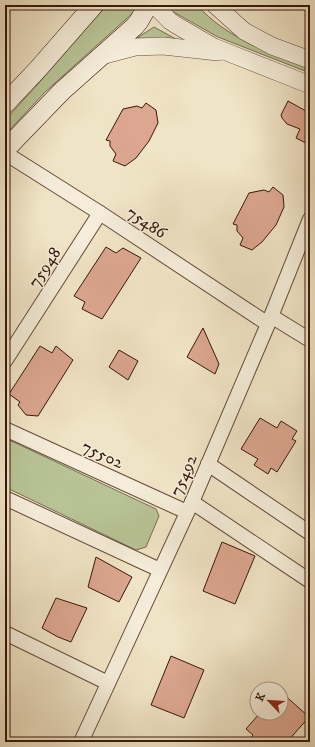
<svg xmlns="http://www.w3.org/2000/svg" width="315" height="747" font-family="'IM FELL DW Pica',serif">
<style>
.green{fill:#b8c496;stroke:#776e50}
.building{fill:#dca690;stroke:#36170a}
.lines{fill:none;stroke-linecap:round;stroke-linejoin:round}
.minor-casing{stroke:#644a39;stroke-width:16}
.tertiary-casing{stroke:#644a39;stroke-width:18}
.secondary-casing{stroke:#36170a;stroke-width:20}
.minor{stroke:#f5edda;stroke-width:14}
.tertiary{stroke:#f5edda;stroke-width:17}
.secondary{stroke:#f5edda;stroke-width:19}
.labels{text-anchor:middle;stroke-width:3;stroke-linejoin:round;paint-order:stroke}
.street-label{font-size:17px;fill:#36170a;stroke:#f5edda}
</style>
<rect width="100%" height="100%" fill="#f0e4c6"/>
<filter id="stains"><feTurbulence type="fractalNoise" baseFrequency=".005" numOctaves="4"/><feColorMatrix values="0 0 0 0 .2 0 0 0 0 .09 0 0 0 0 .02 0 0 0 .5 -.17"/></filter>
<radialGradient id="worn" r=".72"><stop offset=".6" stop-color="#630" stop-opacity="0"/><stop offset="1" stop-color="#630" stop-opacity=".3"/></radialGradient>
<!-- green -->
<g class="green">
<polygon points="107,5 130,5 136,10 45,92 5,135 5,120 37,85"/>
<path d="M174 5H197C226 38 270 53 310 68V73L218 37 170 10Z"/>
<polygon points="154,27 194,49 165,40 137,38"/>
<polygon points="5,438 156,509 159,516 146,547 136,550 5,487"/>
</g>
<!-- building -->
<g class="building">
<polygon points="288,101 306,111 309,104 310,104 310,145 296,138 300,129 287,124 282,118 281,115"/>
<polygon points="146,103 156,110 158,123 149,141 136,158 125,166 113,161 116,154 110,146 110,141 106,140 123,109 137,106 142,108"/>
<polygon points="273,187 283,195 284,207 276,225 262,242 252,250 240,245 243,238 237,231 237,225 233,224 249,193 264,190 269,192"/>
<polygon points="106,247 116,253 123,248 141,258 102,319 82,309 85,302 74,296"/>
<polygon points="203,328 219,364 215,374 187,357"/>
<polygon points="40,346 52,353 56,346 73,360 38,416 26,415 18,405 20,402 9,394"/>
<polygon points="119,350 138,361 128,380 109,367"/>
<polygon points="260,418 277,428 281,421 297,431 292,439 296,441 277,472 271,468 268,474 254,465 258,459 241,449"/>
<polygon points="222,542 255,556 235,604 203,591"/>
<polygon points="96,557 132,577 119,602 88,587"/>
<polygon points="56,598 87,608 71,642 58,637 42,628"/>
<polygon points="171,656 204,670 184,718 151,705"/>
<polygon points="281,692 309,717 287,742 247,742 253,735 246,729 260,713 281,713"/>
</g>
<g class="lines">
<defs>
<g id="minor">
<polyline points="5,153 100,213 268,324"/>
<polyline points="271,316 310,340"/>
<polyline points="5,361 100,213"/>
<polyline points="5,429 187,512"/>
<polyline points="208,464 310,533"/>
<polyline points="5,498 160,570"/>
<polyline points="192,502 310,581"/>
<polyline points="5,633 108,683"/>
<polyline points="81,742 192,502 268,324 310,219"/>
</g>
<g id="tertiary">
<polyline points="215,5 244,31 272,46 310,60"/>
<polyline points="156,7 170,21 176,25 214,47 310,85"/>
<polyline points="101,56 135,47 163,46 218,52"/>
</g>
<g id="secondary">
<polyline points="5,104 38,69 94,5"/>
<polyline points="5,150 62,91 135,26 139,21 147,7"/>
</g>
</defs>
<!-- minor casing -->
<use href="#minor" class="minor-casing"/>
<!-- tertiary casing -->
<use href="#tertiary" class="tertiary-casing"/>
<!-- secondary casing -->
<use href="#secondary" class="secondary-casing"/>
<!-- minor -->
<use href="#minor" class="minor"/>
<!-- tertiary -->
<use href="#tertiary" class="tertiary"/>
<!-- secondary -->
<use href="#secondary" class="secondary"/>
</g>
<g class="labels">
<!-- street labels -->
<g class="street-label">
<text transform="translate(147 222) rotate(33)" y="6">75486</text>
<text transform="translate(44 267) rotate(-57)" y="6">75948</text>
<text transform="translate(103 454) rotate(25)" y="6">75502</text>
<text transform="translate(183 475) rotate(-67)" y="6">75492</text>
</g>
</g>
<!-- margin -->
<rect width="315" height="747" fill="none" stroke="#f0e4c6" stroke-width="20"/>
<rect x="6" y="6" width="303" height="735" fill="none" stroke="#36170a" stroke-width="2"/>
<rect x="10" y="10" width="295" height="727" fill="none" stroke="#36170a"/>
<!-- north arrow -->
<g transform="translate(269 701) rotate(295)"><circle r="19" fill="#f5edda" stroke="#a99787"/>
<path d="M0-3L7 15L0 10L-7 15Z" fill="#8f2418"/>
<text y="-6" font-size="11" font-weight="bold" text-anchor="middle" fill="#36170a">K</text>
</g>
<rect width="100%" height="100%" filter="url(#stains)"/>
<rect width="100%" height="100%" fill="url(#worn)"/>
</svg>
